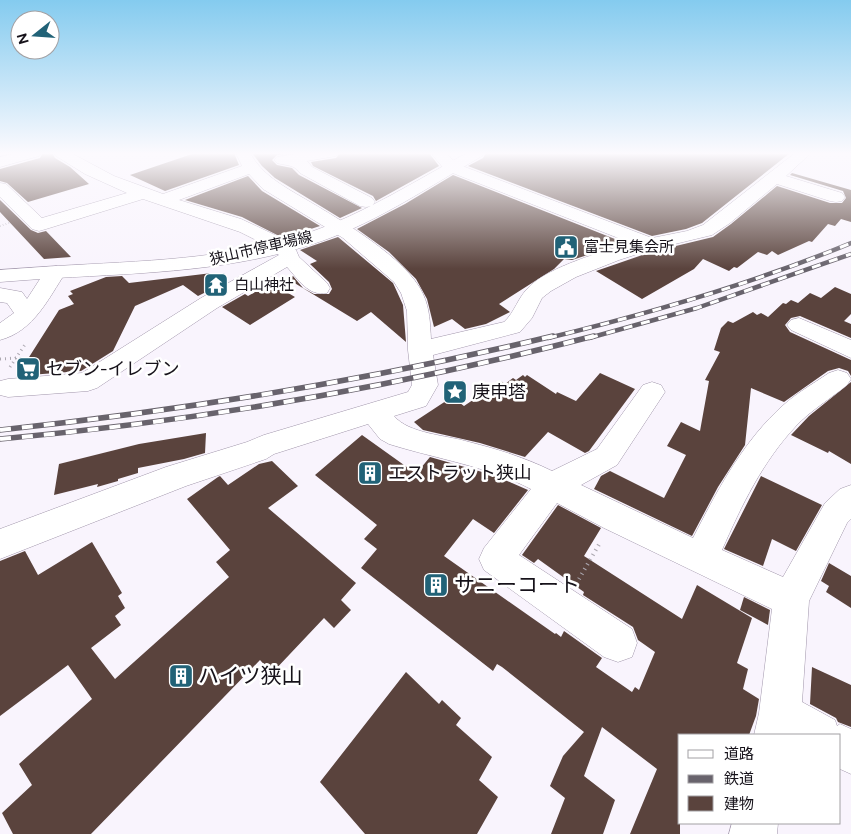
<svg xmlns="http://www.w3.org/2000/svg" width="851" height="834" font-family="Figtree,'Noto Sans JP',sans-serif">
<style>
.building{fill:#5a433d}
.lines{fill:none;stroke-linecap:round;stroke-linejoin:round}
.minor-casing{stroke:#a196ab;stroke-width:1}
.major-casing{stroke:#a196ab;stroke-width:1}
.path-far2{stroke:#aca8b0;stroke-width:2;stroke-dasharray:0.5 2.5;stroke-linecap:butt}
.path-far1{stroke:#aca8b0;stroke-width:3;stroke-dasharray:1 4;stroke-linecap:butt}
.path{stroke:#aca8b0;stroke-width:4;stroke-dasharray:1 4.5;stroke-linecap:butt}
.minor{fill:#fff;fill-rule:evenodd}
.major{fill:#fff;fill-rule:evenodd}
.rail-far1-casing{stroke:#68636c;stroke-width:4.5}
.rail-casing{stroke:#68636c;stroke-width:5.5}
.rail-far1{stroke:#fff;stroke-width:3;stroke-dasharray:9;stroke-linecap:butt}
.rail{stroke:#fff;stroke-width:4;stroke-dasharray:11;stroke-linecap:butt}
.labels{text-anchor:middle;stroke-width:5;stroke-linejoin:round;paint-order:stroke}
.far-poi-label{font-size:15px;fill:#16121a;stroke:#fff;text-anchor:start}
.far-street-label{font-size:15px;fill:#16121a;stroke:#fff}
.poi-label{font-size:18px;fill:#16121a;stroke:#fff;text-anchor:start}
.near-poi-label{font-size:21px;fill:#16121a;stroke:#fff;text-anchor:start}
</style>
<rect width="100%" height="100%" fill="#f9f4fd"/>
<!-- building -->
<g class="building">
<polygon points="43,153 52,153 55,158 70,167 89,184 28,202 7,183 0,181 0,169 40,158"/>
<polygon points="195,153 234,153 239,165 165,191 130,175"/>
<polygon points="252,153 292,153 277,155 272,160 277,165 292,168 299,175 362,208 340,218 275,178 262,166"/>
<polygon points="340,153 429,153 439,166 376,201 373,196 313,166 311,162 336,158"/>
<polygon points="486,153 790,153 702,223 686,229 652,236 468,166 483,158"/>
<polygon points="792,173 851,190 851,222 841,219 835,226 828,224 812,242 809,241 778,255 772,251 767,255 758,252 737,268 734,267 729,271 703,259 694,269 642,299 596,271 651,252 713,237 731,224 777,186 830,203 842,203 846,198 843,191 790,175"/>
<polygon points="453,175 625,243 572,260 564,259 554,269 499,304 510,312 486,324 465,329 452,319 434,327 427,299 416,279 389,252 357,229 405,204"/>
<polygon points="248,176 262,191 320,226 283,238 242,217 185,200"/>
<polygon points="0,200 31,230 38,233 46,231 71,257 44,259 0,212"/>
<polygon points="338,237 393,283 403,305 406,342 371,312 357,321 288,279 293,276 303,288 314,294 329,294 332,289 329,282 310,264 317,261 300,250"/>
<polygon points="212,273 226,282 198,296 183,285 135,306 113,351 81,371 17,376 59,310 74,304 68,296 73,294 70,291 106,277 122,276 129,283"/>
<polygon points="271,283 295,297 250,325 222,307 245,294 248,296"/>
<polygon points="835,287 851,294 851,314 844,321 851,324 851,338 800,316 791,318 785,325 790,332 851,360 851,376 848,371 839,368 828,371 784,402 751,388 745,445 718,487 692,536 594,489 601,476 610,471 664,498 686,455 667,446 681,422 700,431 709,381 705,380 720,352 714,350 721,328 728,321 733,323 753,312 757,315 761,313 768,317 783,303 786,304 791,300 798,303 810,293 821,298"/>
<polygon points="600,373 635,389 589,451 585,453 548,432 525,457 480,443 423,430 414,422 452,397 464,406 501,381 505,384 513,378 516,380 523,375 525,377 527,375 556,394 557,392 576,401"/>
<polygon points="851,382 851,464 829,451 828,453 791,435 809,416"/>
<polygon points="206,433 205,453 184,459 138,468 138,473 118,479 118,481 97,487 98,484 54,495 59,464 139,444"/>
<polygon points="362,435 418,475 420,469 430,457 496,476 528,490 494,533 473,519 444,556 555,634 556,633 561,637 564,631 602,658 596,667 632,692 635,687 639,690 655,652 638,640 633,627 583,595 584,592 538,559 534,563 522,555 558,505 601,528 584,556 682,619 697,585 752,618 737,663 748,669 743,689 759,699 756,716 749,735 680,735 680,834 630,834 657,769 602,727 584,776 615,800 603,834 551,834 565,798 550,786 563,756 584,732 502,667 497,664 493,671 361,568 377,549 364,539 377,525 315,475"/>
<polygon points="272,461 298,486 268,508 356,583 341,600 351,610 334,628 324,618 272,673 260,660 91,834 13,834 2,813 32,785 19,764 92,699 68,665 0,716 0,561 25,551 38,575 92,542 122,593 118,596 125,608 115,616 121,625 91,648 115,679 229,577 216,562 230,550 187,499 218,477 220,476 228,485 259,464"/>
<polygon points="761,476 822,505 796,551 772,539 763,566 724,549"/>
<polygon points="829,563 851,576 851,608 826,592 829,586 821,581"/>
<polygon points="744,597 770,610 768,625 740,610"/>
<polygon points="812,667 851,685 851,727 838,722 836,718 810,704"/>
<polygon points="406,672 439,704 442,700 461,718 456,725 492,757 479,780 498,797 477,834 365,834 320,782"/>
</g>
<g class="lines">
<defs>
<g id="minor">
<polygon points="18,153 41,153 39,156 0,167 0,157"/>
<path d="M54 153H71L114 176 163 194 242 166 236 153H250C262 175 283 186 305 199 339 219 407 258 423 294 430 309 430 324 431 339L504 322C515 312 518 297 529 287 548 267 604 251 631 243L445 170 431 153H446L457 164 652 238 687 231 703 225 795 153H811L786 176 842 193 845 197 842 201 836 202 830 201 777 184 730 223 712 235 650 250 619 260 576 277 551 291 542 298 532 318 520 332 433 355 438 385 426 406 394 416C409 434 446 435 469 442 497 449 526 458 552 471L597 449 643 385 652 382 661 385 665 392 617 465 581 485 693 538C716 493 740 447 776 412 792 396 811 385 829 373L838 370 847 373 851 379 847 385C830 399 811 410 796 426 763 461 741 506 722 550L783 577 825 503 840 489 851 485V519L847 523 809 601 802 702 835 720 837 726 840 724 851 729V774L840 769V735H754L759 713 772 609 604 528 557 503 519 555 632 629 637 643 632 657 618 662 604 657 484 570 479 559 484 548 531 489C487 466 437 459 389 444L380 439 368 424 274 454 266 459 186 486 0 559V529L166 467 247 442 264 435 408 392 412 385 408 350 407 311 401 293 394 282 343 238 263 189 249 174 179 200 241 219 275 235 296 250 299 257 327 283 330 288 327 293C309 297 298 279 287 267L217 308 97 388 88 391 8 397 0 395V381L8 379 82 373 201 298 279 255 262 243 240 232 143 199 46 229 39 231 32 229 0 197V183L6 184 42 218 127 193 85 174 56 156Z"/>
<path d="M302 153H338L336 156 307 161 312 167 372 198 375 202 372 206 366 207 360 206 300 173C294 164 287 166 277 163L274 160 277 157Z"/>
<path d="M56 266 63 268 66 272C48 299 34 331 0 340V323L14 313 7 303 0 302V288L22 292 27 299 40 279 0 282V270Z"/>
<polygon points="799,318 851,340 851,358 791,330 787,325 791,320"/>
<polygon points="732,823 778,823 777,834 729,834"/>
</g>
<path id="major" d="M467 153H484L482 156C430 186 379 221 322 241 237 271 145 273 56 278L49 276 46 272 49 268 56 266C140 261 227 260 308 233 364 214 415 181 467 153Z"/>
</defs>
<!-- minor casing -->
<use href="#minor" class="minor-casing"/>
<!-- major casing -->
<use href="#major" class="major-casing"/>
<!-- path-far2 -->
<polyline class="path-far2" points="0,226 9,223"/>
<!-- path-far1 -->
<g class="path-far1">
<polyline points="0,359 17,358"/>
<polyline points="10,367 26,343"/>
</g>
<!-- path -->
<polyline class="path" points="579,579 601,541"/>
<!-- minor -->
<use href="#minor" class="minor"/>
<!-- major -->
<use href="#major" class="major"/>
<defs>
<g id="rail-far1">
<path d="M548 338C651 313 752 284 851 243"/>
<polyline points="589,338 697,308 851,254"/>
</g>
<g id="rail">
<path d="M0 430C186 410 371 380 553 336"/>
<path d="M0 439C200 421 400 386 594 336"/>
</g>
</defs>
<!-- rail-far1 casing -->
<use href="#rail-far1" class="rail-far1-casing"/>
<!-- rail casing -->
<use href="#rail" class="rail-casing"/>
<!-- rail-far1 -->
<use href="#rail-far1" class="rail-far1"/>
<!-- rail -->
<use href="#rail" class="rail"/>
</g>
<!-- sky -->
<linearGradient id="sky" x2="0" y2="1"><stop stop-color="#84cbef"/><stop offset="0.57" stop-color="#fcfafe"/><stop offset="1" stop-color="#fcfafe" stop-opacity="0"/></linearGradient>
<rect width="851" height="269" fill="url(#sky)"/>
<!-- icons -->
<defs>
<symbol id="civic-square" viewBox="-11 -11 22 22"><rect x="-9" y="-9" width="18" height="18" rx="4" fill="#216277" stroke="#fff"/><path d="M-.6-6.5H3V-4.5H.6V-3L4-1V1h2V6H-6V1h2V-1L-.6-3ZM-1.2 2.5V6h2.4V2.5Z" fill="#fff"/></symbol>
<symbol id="temple-square" viewBox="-11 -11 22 22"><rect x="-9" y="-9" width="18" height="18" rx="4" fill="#216277" stroke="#fff"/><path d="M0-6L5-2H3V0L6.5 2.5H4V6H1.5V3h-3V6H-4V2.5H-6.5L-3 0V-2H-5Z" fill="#fff"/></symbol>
<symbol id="supermarket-square" viewBox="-11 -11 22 22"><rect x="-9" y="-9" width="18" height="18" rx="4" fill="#216277" stroke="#fff"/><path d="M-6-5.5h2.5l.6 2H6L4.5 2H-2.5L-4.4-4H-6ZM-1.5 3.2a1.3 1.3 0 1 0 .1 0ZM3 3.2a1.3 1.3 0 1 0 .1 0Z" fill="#fff"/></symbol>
<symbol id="sight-square" viewBox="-11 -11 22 22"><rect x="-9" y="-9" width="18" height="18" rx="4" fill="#216277" stroke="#fff"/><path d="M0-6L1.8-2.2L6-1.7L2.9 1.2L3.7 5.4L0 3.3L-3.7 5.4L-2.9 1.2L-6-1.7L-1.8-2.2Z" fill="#fff"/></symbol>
<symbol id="building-square" viewBox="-11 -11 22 22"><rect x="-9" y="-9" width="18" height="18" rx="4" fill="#216277" stroke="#fff"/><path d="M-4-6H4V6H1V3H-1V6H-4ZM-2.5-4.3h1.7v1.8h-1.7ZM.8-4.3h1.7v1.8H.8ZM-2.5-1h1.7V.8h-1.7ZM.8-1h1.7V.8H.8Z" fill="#fff"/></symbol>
</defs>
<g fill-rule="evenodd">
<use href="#civic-square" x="552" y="233" width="28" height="28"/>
<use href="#temple-square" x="202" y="271" width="28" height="28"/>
<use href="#supermarket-square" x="14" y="355" width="28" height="28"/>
<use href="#sight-square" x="441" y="378" width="28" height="28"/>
<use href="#building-square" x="356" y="459" width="28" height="28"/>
<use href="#building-square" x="422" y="571" width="28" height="28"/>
<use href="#building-square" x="167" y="662" width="28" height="28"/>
</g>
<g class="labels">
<!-- far-poi labels -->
<g class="far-poi-label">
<text x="584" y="252">富士見集会所</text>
<text x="234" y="290">白山神社</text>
</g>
<!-- far-street labels -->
<g class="far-street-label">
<text transform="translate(261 248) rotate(-13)" y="5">狭山市停車場線</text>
</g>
<!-- poi labels -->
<g class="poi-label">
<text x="46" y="375">セブン-イレブン</text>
<text x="472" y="398">庚申塔</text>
<text x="388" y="479">エストラット狭山</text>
</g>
<!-- near-poi labels -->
<g class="near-poi-label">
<text x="454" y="592">サニーコート</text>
<text x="198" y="683">ハイツ狭山</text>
</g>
</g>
<!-- legend -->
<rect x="678" y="734" width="162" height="90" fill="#ffffff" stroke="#a2a0a3"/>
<rect x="688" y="750" width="25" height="8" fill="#ffffff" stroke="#a2a0a3"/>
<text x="724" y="759" font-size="15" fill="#16121a">道路</text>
<rect x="688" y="775" width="25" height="8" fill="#68636c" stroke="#a2a0a3"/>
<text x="724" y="784" font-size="15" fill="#16121a">鉄道</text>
<rect x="688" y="796" width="25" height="15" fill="#5a433d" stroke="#a2a0a3"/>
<text x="724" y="809" font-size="15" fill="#16121a">建物</text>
<!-- north arrow -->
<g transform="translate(35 35) rotate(253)"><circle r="24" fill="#ffffff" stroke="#a2a0a3"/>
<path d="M0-4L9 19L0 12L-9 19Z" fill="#216277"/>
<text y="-8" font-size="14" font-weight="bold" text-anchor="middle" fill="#16121a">N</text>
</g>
</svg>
